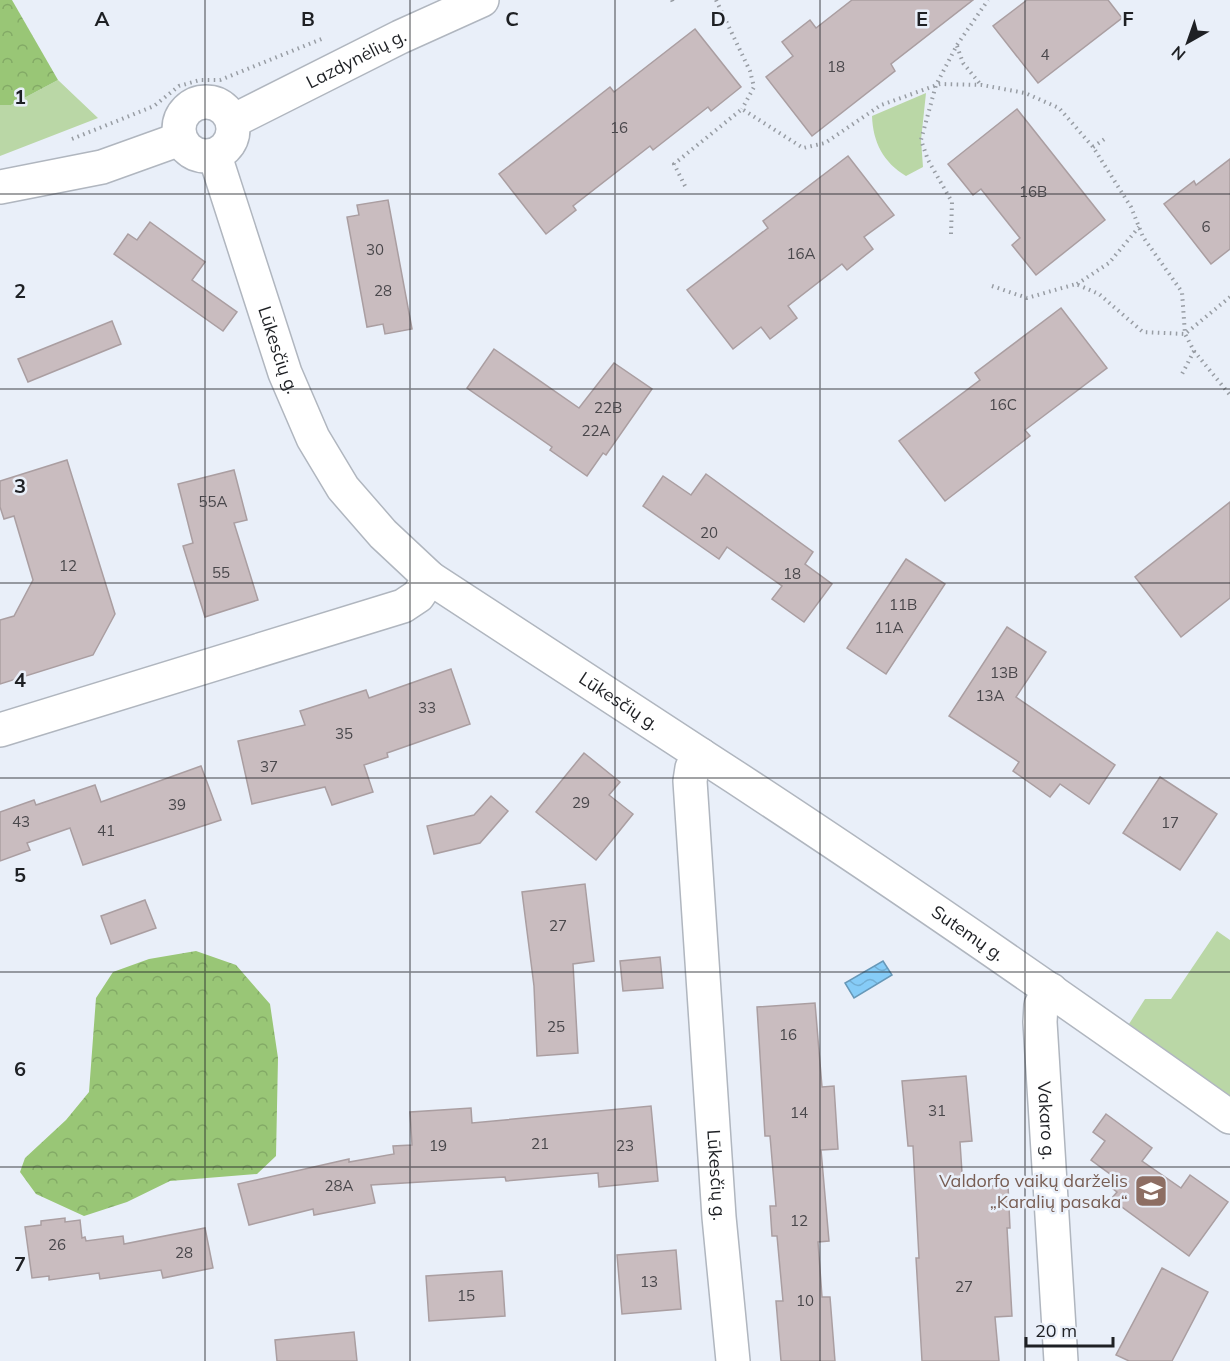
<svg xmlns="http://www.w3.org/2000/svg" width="1230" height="1361" font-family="Mulish,sans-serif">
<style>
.green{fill:#bad7a6}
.forest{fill:url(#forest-crowns)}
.water{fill:url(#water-waves);stroke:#6798b8;stroke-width:1.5}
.building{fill:#c9bcbf;stroke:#aa9ea1;stroke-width:1.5}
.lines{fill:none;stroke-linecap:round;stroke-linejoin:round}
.minor-casing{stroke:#b0b6bf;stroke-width:36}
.path{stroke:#989da4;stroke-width:4;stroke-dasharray:1.5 4.5;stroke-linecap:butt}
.minor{stroke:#fff;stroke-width:33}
.grid{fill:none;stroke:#1e2024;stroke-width:1.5;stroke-opacity:0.55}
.labels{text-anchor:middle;stroke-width:5;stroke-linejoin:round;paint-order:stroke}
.number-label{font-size:15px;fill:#49474b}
.street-label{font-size:18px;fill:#1e2024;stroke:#e9eff9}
.education-label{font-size:18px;fill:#785e54;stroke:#e9eff9;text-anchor:end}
.grid-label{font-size:20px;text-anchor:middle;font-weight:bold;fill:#1e2024;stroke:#e9eff9;stroke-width:5;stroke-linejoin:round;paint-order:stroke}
</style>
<defs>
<pattern id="forest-crowns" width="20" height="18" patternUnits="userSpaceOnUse" patternTransform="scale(1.5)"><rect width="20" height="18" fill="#99c676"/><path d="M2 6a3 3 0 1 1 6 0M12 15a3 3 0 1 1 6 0" fill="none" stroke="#83aa66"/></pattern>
<pattern id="water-waves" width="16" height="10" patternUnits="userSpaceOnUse" patternTransform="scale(1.5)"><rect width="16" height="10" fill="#86ccf7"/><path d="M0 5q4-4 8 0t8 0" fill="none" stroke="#73afd4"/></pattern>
</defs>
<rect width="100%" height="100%" fill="#e9eff9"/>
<!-- green -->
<g class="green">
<polygon points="58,80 98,118 0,156 0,105 11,105"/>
<path d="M926 93 921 140 923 167 906 176C883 162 873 142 872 116Z"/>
<polygon points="1217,931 1230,940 1230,1096 1129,1024 1145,999 1171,999"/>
</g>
<!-- forest -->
<g class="forest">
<polygon points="0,0 12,0 58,80 11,105 0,105"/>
<polygon points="196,951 236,965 270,1004 278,1058 276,1156 257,1174 170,1181 127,1202 84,1216 36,1194 20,1172 25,1158 66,1120 89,1092 96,998 113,972 149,959"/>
</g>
<!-- water -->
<polygon class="water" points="883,961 892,975 854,998 845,983"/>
<!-- building -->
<g class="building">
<polygon points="852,0 973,0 891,64 895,71 812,136 766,77 793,56 782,42 810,20 816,28"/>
<polygon points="1027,0 1108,0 1122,18 1038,83 993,26"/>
<polygon points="695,29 741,87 711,111 708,107 653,150 650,146 573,206 576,210 546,234 499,174 610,87 614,92"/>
<polygon points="1017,109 1105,220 1036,275 1012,245 1020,238 981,189 973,195 948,164"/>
<polygon points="848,156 894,215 864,237 873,249 847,270 842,264 788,306 797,318 770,339 761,327 733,349 687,290 768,228 763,221"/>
<polygon points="1230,159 1230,249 1211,264 1164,204 1194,181 1196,185"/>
<polygon points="388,200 412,329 385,334 383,324 367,327 347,217 359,215 357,205"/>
<polygon points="150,222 205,262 192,280 237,312 223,331 114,254 128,234 137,240"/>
<polygon points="1061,308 1107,368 1025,430 1030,436 945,501 899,441 980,380 975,373"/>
<polygon points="112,321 121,344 28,382 18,359"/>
<polygon points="494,349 579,408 614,363 652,389 606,455 603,453 587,476 550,450 552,447 467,388"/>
<polygon points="67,460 115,614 93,655 0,684 0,620 14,616 33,580 14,516 4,519 0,507 0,481"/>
<polygon points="234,470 247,520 234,523 258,600 205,617 183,546 193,543 178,484"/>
<polygon points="706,474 813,552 805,564 832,584 804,622 772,599 782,586 727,547 719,559 643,506 663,476 691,495"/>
<polygon points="1230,502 1230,598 1181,637 1135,577"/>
<polygon points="906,559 945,584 886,674 847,648"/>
<polygon points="1007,627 1046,652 1016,697 1115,765 1089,804 1060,784 1050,797 1013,771 1019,762 949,716"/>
<polygon points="451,669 470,724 387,753 388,757 364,765 373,792 332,805 325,787 252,804 238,741 305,725 300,711 366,690 369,698"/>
<polygon points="584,753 620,782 609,795 633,814 596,860 536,812"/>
<polygon points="201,766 221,820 83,865 70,828 27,843 30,850 0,861 0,812 34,800 36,805 95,785 101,802"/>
<polygon points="1160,777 1217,814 1180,870 1123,833"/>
<polygon points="491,796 508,811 480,843 434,854 427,826 474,815"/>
<polygon points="585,884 594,961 573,964 578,1053 537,1056 534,986 522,892"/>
<polygon points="145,900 156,928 111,944 101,916"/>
<polygon points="660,957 663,988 623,991 620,961"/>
<polygon points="815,1003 822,1087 834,1086 838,1149 821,1150 829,1241 818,1242 822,1297 830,1297 835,1361 781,1361 776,1301 783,1301 777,1236 772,1236 770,1206 776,1206 770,1136 765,1136 757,1007"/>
<polygon points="966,1076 972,1141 960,1142 963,1188 1008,1185 1010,1228 1007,1228 1012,1316 995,1317 999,1361 922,1361 916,1258 919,1258 913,1146 908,1146 902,1081"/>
<polygon points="651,1106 658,1181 599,1187 598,1173 506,1181 505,1177 371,1185 375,1203 314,1215 313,1209 249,1225 238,1184 349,1159 349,1162 394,1154 393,1146 412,1145 410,1112 471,1108 472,1123"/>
<polygon points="1106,1114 1152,1148 1142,1161 1181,1188 1190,1175 1228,1202 1189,1256 1111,1199 1117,1192 1108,1185 1114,1177 1091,1160 1105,1141 1093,1132"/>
<polygon points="65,1218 65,1222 80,1220 82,1238 85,1237 86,1241 123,1236 124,1244 205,1228 213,1268 163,1278 161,1270 100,1279 99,1273 49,1280 49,1276 32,1278 25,1227 41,1225 41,1221"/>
<polygon points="676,1250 681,1309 622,1314 617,1255"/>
<polygon points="1162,1268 1208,1292 1172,1361 1129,1361 1116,1355"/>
<polygon points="502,1271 505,1316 429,1321 426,1276"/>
<polygon points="354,1332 357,1361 277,1361 275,1340"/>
</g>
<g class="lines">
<defs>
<g id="minor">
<circle cx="206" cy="129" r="27"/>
<path id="s1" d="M233 121 400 37 482 0"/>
<path id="s2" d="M215 156 285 373 313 438 343 488 383 534 430 578 701 755 692 768 690 781 719 1217 733 1361"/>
<polyline points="0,187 102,167 180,139"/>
<polyline points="0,730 403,606 418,596 430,578"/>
<path id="s3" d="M701 755C880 871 1056 993 1230 1117"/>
<path id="s4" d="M1051 990 1041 1005 1040 1022 1061 1361"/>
</g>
</defs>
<!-- minor casing -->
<use href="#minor" class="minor-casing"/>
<!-- path -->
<g class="path">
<polyline points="672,0 674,5"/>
<polyline points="716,0 750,71 754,87 742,109"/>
<polyline points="957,46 963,63 981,85"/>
<polyline points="72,139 154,106 179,86 200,80 220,80 324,38"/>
<polyline points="1093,147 1106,138"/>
<polyline points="685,186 674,164 742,109 803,148 825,143 881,105 940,84 982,85 1025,93 1059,108 1093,147 1131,207 1143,237 1182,292 1185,334 1194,351 1182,374"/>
<polyline points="951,234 952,202 928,160 921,140 936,85 957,45 988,0"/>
<polyline points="1077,284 1109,263 1139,227"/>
<polyline points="992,286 1027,298 1076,284 1099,294 1143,332 1185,334 1230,297"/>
<polyline points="1194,351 1230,395"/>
</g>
<!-- minor -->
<use href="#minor" class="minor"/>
</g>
<!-- grid -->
<path class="grid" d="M205 0V1361M410 0V1361M615 0V1361M820 0V1361M1025 0V1361M0 194H1230M0 389H1230M0 583H1230M0 778H1230M0 972H1230M0 1167H1230"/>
<!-- icons -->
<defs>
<symbol id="school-square" viewBox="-11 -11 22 22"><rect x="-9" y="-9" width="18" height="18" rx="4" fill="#8d6e63" stroke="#e9eff9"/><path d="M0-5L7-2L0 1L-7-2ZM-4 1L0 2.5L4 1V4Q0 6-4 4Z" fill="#fff"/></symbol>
</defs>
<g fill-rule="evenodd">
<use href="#school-square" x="1132" y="1172" width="38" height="38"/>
</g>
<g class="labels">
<!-- number labels -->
<g class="number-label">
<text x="1045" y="60">4</text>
<text x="836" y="72">18</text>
<text x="619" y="133">16</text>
<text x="1033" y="197">16B</text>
<text x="1206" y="232">6</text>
<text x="375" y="255">30</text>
<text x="801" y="259">16A</text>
<text x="383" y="296">28</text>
<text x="1003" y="410">16C</text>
<text x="608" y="413">22B</text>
<text x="596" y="436">22A</text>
<text x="213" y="507">55A</text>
<text x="709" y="538">20</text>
<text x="68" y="571">12</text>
<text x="221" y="578">55</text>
<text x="792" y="579">18</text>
<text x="903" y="610">11B</text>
<text x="889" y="633">11A</text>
<text x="1004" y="678">13B</text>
<text x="990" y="701">13A</text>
<text x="427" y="713">33</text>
<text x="344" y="739">35</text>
<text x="269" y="772">37</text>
<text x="581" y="808">29</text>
<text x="177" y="810">39</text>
<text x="21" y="827">43</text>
<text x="1170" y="828">17</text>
<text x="106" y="836">41</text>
<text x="558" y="931">27</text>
<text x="556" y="1032">25</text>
<text x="788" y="1040">16</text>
<text x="937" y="1116">31</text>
<text x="799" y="1118">14</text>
<text x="540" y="1149">21</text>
<text x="438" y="1151">19</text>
<text x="625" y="1151">23</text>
<text x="339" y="1191">28A</text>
<text x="799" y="1226">12</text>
<text x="57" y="1250">26</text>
<text x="184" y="1258">28</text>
<text x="649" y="1287">13</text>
<text x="964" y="1292">27</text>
<text x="466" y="1301">15</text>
<text x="805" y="1306">10</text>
</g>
<!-- street labels -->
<g class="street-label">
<text dy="6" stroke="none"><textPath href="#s1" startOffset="138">Lazdynėlių g.</textPath></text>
<text dy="6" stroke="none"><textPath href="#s2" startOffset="204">Lūkesčių g.</textPath></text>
<text dy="6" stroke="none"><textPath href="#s2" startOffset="708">Lūkesčių g.</textPath></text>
<text dy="6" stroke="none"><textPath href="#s3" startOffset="321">Sutemų g.</textPath></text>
<text dy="6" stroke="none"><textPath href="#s4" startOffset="134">Vakaro g.</textPath></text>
<text dy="6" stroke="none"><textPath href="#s2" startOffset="1230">Lūkesčių g.</textPath></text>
</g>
<!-- education labels -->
<g class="education-label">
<text x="1128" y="1187">Valdorfo vaikų darželis<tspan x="1128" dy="21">„Karalių pasaka“</tspan></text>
</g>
</g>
<g class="grid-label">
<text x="102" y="26">A</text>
<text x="308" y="26">B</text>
<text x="512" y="26">C</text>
<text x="718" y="26">D</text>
<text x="922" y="26">E</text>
<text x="1128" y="26">F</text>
<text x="20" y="104">1</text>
<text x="20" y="298">2</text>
<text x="20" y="493">3</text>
<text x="20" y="687">4</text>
<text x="20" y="882">5</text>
<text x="20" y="1076">6</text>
<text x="20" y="1271">7</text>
</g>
<!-- north arrow -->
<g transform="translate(1188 42) rotate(220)" stroke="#e9eff9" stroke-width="4.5" paint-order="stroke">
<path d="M0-4.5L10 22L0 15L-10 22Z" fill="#1e2024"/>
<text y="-9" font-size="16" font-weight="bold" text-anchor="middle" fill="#1e2024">N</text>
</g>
<!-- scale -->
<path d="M1026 1337v9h87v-9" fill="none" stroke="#1e2024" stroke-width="3"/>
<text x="1035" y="1337" font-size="18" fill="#1e2024" stroke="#e9eff9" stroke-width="4.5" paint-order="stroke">20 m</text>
</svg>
